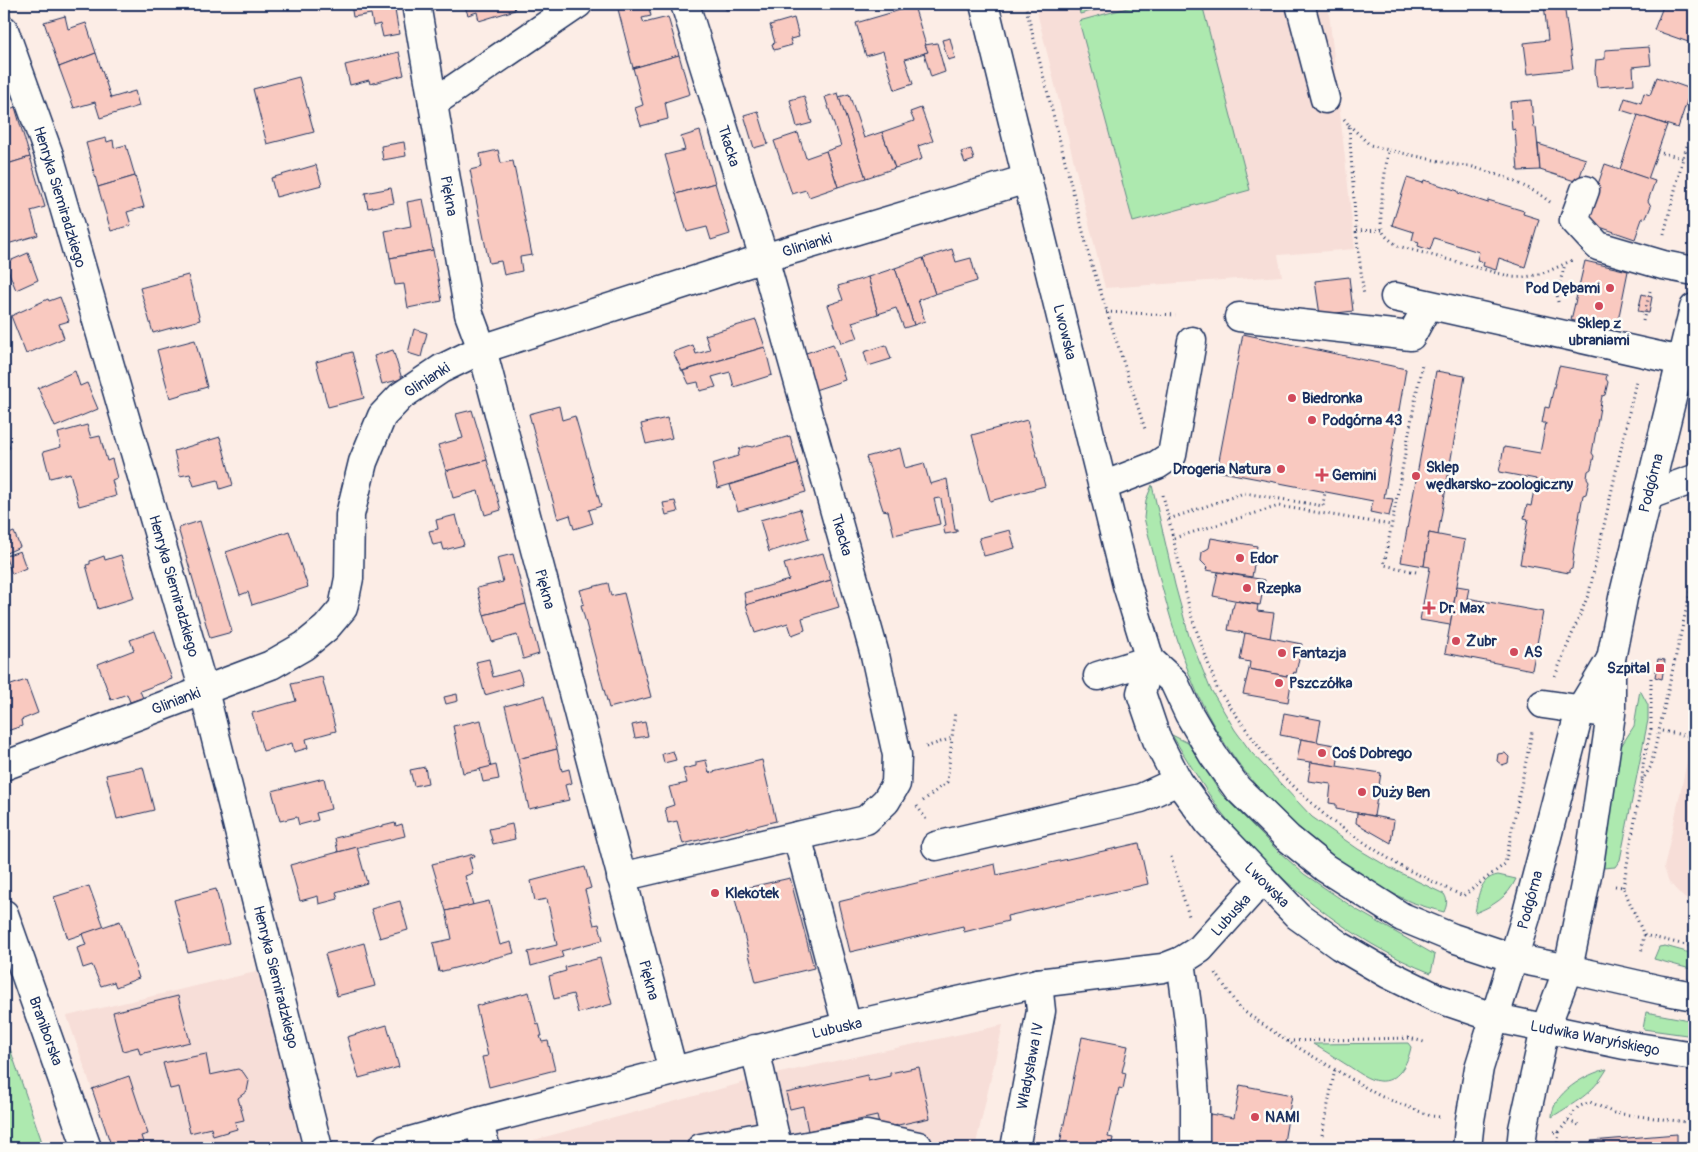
<svg xmlns="http://www.w3.org/2000/svg" width="1698" height="1152" font-family="Pangolin,sans-serif">
<style>
.built{fill:#f7ded8}
.green{fill:#ade9af;stroke:#648c86}
.building{fill:#f9c9c0;stroke:#1b2f5e}
.lines{fill:none;stroke-linecap:round;stroke-linejoin:round}
.minor-casing{stroke:#1b2f5e;stroke-width:31}
.path{stroke:#1b2f5e;stroke-width:3;stroke-dasharray:1 4;stroke-linecap:butt}
.minor{stroke:#fdfcf7;stroke-width:28}
.poi-dot{fill:#d1495b;stroke:#fdfcf7;stroke-width:2}
.labels{text-anchor:middle;stroke-width:5;stroke-linejoin:round;paint-order:stroke}
.street-label{font-size:15px;fill:#1b2f5e;stroke:#fdfcf7}
.poi-label{font-size:15px;font-weight:bold;fill:#1b2f5e;stroke:#fdfcf7;text-anchor:start}
</style>
<rect width="100%" height="100%" fill="#fcede6"/>
<filter id="ink" filterUnits="userSpaceOnUse"><feTurbulence type="fractalNoise" baseFrequency=".02" numOctaves="2"/><feDisplacementMap in="SourceGraphic" scale="10" xChannelSelector="R" yChannelSelector="G"/><feConvolveMatrix kernelMatrix="1 2 1 2 8 2 1 2 1" color-interpolation-filters="sRGB"/></filter>
<g filter="url(#ink)">
<!-- built -->
<g class="built">
<polygon points="1035,4 1328,4 1355,249 1278,255 1282,276 1105,288"/>
<polygon points="1694,729 1694,906 1681,895 1669,882 1664,868"/>
<polygon points="264,970 305,1148 112,1148 67,1016"/>
<polygon points="1003,1025 975,1148 523,1148 523,1143 775,1074"/>
</g>
<!-- green -->
<g class="green">
<polygon points="1078,4 1119,4 1080,14"/>
<polygon points="1142,4 1202,4 1250,190 1133,222 1079,21"/>
<path d="M1152 485 1175 585 1189 636 1210 688 1235 730 1251 752 1312 817 1358 849 1390 868 1444 894C1448 900 1447 905 1444 912 1433 909 1422 906 1411 902 1320 862 1240 786 1198 695 1173 639 1160 577 1144 518L1146 500Z"/>
<polygon points="1640,690 1648,705 1648,720 1620,860 1615,867 1603,868 1618,751 1634,726"/>
<path d="M1172 735 1188 743 1221 794 1277 850 1304 874 1357 910 1435 955 1431 973C1353 943 1269 876 1219 809 1202 785 1187 760 1172 735Z"/>
<path d="M1498 875 1516 879C1508 897 1493 906 1475 913 1478 898 1479 878 1498 875Z"/>
<polygon points="1665,946 1694,954 1694,970 1654,959 1659,947"/>
<polygon points="1646,1012 1694,1021 1694,1036 1643,1029"/>
<polygon points="4,1031 44,1148 4,1148"/>
<path d="M1408 1043 1411 1047C1408 1063 1398 1083 1379 1081 1367 1080 1357 1071 1347 1065 1336 1058 1325 1051 1313 1044Z"/>
<path d="M1607 1069C1592 1095 1575 1102 1552 1117 1552 1093 1586 1074 1607 1069Z"/>
</g>
<!-- building -->
<g class="building">
<polygon points="351,4 394,4 399,34 383,37 380,24 373,26 371,14 353,17"/>
<polygon points="464,4 513,4 515,10 479,21 477,12 468,15"/>
<polygon points="638,4 648,4 651,16 642,18 644,23 668,17 679,55 633,68 618,9"/>
<polygon points="724,4 745,4 726,10"/>
<polygon points="1544,4 1564,4 1573,69 1528,74 1524,43 1548,40"/>
<polygon points="1664,4 1694,4 1694,44 1654,30"/>
<polygon points="914,6 928,52 905,59 913,84 895,90 883,51 866,56 856,23"/>
<polygon points="65,16 68,29 86,23 96,53 59,67 44,22"/>
<polygon points="794,18 799,37 790,39 792,45 774,50 772,44 775,43 770,25"/>
<polygon points="950,38 955,58 948,60 942,40"/>
<polygon points="937,43 945,72 931,77 924,53 928,52 925,45"/>
<polygon points="1649,47 1651,65 1633,67 1634,84 1597,87 1595,71 1596,60 1605,59 1605,50"/>
<polygon points="399,52 404,75 370,84 369,80 350,85 345,65"/>
<polygon points="96,53 111,98 135,91 139,106 100,118 95,102 74,108 59,67"/>
<polygon points="679,55 690,94 665,102 668,119 641,126 635,108 643,105 633,68"/>
<polygon points="299,77 314,132 267,144 253,89"/>
<polygon points="1657,77 1691,89 1678,128 1621,110 1625,98 1641,103 1644,93 1650,95"/>
<polygon points="838,93 866,178 838,187 826,151 841,146 825,97"/>
<polygon points="849,94 864,138 882,132 895,168 866,178 839,97"/>
<polygon points="804,96 812,123 797,127 790,100"/>
<polygon points="1531,100 1534,128 1536,127 1540,170 1518,171 1515,129 1512,130 1510,102"/>
<polygon points="15,107 30,157 4,165 4,137 6,136 4,130 4,111"/>
<polygon points="921,108 933,141 918,146 922,159 895,168 882,132 914,121 910,112"/>
<polygon points="758,111 768,144 754,148 744,115"/>
<polygon points="1638,115 1667,125 1648,179 1620,169"/>
<polygon points="700,131 715,183 676,194 665,155 685,150 681,137"/>
<polygon points="798,133 806,158 826,151 838,187 809,197 806,190 792,194 774,141"/>
<polygon points="106,138 107,142 113,140 114,148 126,145 135,176 98,187 86,143"/>
<polygon points="404,142 406,156 383,160 381,146"/>
<polygon points="1538,144 1586,159 1578,182 1540,170"/>
<polygon points="971,149 974,160 965,163 961,152"/>
<polygon points="498,150 501,163 513,161 532,255 520,257 522,271 504,275 501,261 489,263 470,170 482,167 480,154"/>
<polygon points="30,157 45,207 31,211 38,235 4,245 4,165"/>
<polygon points="1605,164 1655,181 1648,201 1651,206 1647,216 1642,219 1635,239 1585,222"/>
<polygon points="316,165 322,185 276,197 271,178"/>
<polygon points="135,176 144,207 127,212 131,225 111,231 98,187"/>
<polygon points="1407,178 1423,183 1424,180 1458,191 1458,193 1488,203 1488,200 1524,211 1523,214 1539,219 1525,267 1499,258 1496,270 1483,266 1484,262 1477,260 1479,252 1434,238 1430,250 1418,246 1419,242 1412,240 1414,232 1392,225"/>
<polygon points="715,183 730,234 711,240 707,227 687,232 676,194"/>
<polygon points="391,188 394,203 368,208 365,193"/>
<polygon points="423,199 433,250 390,258 385,231 411,226 407,202"/>
<polygon points="952,249 956,262 971,258 977,281 935,294 923,258"/>
<polygon points="433,250 442,301 408,308 404,284 395,285 390,258"/>
<polygon points="28,253 38,280 16,290 5,263"/>
<polygon points="923,258 935,294 918,300 925,321 914,325 895,268"/>
<polygon points="1585,261 1628,271 1616,331 1571,320"/>
<polygon points="895,268 914,325 904,328 896,308 878,314 868,277"/>
<polygon points="188,275 200,320 153,333 140,288"/>
<polygon points="868,277 878,314 852,322 858,338 841,343 828,305 843,300 838,286"/>
<polygon points="1349,277 1353,311 1320,315 1315,281"/>
<polygon points="1642,294 1652,297 1649,313 1638,311"/>
<polygon points="60,297 69,321 59,324 64,338 26,354 11,316 48,299 49,301"/>
<polygon points="756,320 765,347 682,371 673,352 693,345 696,354 710,350 705,335"/>
<polygon points="414,329 427,333 421,357 408,353"/>
<polygon points="1243,334 1406,369 1384,498 1393,499 1389,516 1370,512 1373,501 1217,471"/>
<polygon points="195,340 207,387 170,398 157,350"/>
<polygon points="833,344 845,380 815,390 803,354"/>
<polygon points="886,345 891,359 868,366 864,352"/>
<polygon points="765,347 772,375 734,387 730,372 712,377 716,387 700,391 698,382 689,384 683,371"/>
<polygon points="393,350 402,379 382,384 374,356"/>
<polygon points="352,352 364,398 328,407 316,362"/>
<polygon points="1559,366 1607,375 1606,379 1608,382 1605,395 1602,396 1592,453 1594,456 1591,469 1588,471 1587,478 1589,481 1586,494 1583,495 1573,552 1574,555 1572,569 1569,570 1569,573 1520,564 1528,519 1524,518 1527,505 1531,506 1536,479 1499,472 1504,447 1540,453 1546,423 1542,423 1545,407 1549,408"/>
<polygon points="75,371 80,386 87,383 98,409 55,427 38,388"/>
<polygon points="1436,371 1465,376 1438,535 1429,533 1424,566 1401,562"/>
<polygon points="559,406 562,420 575,416 601,506 589,510 593,523 574,529 570,515 558,519 529,414"/>
<polygon points="472,410 487,460 446,471 438,445 463,438 456,414"/>
<polygon points="667,418 672,438 646,444 641,424"/>
<polygon points="1027,420 1045,486 990,501 972,435"/>
<polygon points="87,425 91,438 100,436 107,461 112,459 117,478 112,480 116,496 79,506 70,473 50,478 43,452 61,447 58,433"/>
<polygon points="4,433 10,448 4,450"/>
<polygon points="790,436 798,464 718,488 712,464 738,456 740,448 748,446 752,447"/>
<polygon points="220,437 233,485 220,489 218,480 194,486 190,474 180,476 174,451"/>
<polygon points="900,448 905,468 924,463 930,484 947,479 955,530 957,530 957,532 945,534 943,526 946,525 941,499 939,498 934,499 940,524 894,535 888,511 883,510 866,457"/>
<polygon points="487,460 501,510 485,515 478,491 453,498 446,471"/>
<polygon points="798,464 806,492 738,511 730,485"/>
<polygon points="675,501 678,512 666,515 663,503"/>
<polygon points="800,509 809,539 769,552 760,520"/>
<polygon points="456,515 464,545 444,550 442,543 433,545 429,531 438,529 436,520"/>
<polygon points="200,521 232,632 210,638 178,528"/>
<polygon points="1010,530 1015,548 984,556 979,538"/>
<polygon points="289,531 308,587 252,605 248,592 240,595 226,552"/>
<polygon points="14,532 20,547 4,554 4,536"/>
<polygon points="1429,533 1465,540 1450,625 1420,620 1430,567 1424,566"/>
<polygon points="1211,538 1257,546 1252,577 1206,570 1207,567 1201,561 1202,552 1209,548"/>
<polygon points="20,551 26,568 12,574 5,556"/>
<polygon points="823,553 831,580 746,605 744,593 789,580 784,564"/>
<polygon points="513,554 526,604 484,615 477,588 503,582 497,558"/>
<polygon points="121,555 134,598 98,609 86,565 90,564 90,561 104,556 105,560"/>
<polygon points="1218,572 1265,580 1260,605 1213,596"/>
<polygon points="831,580 839,607 802,618 805,630 792,635 788,623 755,633 746,605"/>
<polygon points="608,583 611,596 624,593 651,697 609,708 581,605 584,604 580,590"/>
<polygon points="1457,586 1469,588 1467,598 1543,612 1532,670 1445,653"/>
<polygon points="4,597 9,616 4,618"/>
<polygon points="1235,601 1258,605 1257,611 1274,613 1270,638 1228,630 1232,608 1233,608"/>
<polygon points="526,604 539,654 523,659 517,635 492,642 484,615"/>
<polygon points="155,631 172,679 140,691 143,698 130,702 127,694 111,700 98,664 134,650 130,640"/>
<polygon points="1245,633 1302,644 1296,673 1294,672 1292,677 1249,669 1250,662 1240,660"/>
<polygon points="489,659 493,677 519,670 523,684 485,695 476,662"/>
<polygon points="1658,659 1665,660 1662,679 1655,677"/>
<polygon points="1249,669 1292,677 1288,702 1243,694"/>
<polygon points="322,677 336,731 306,739 308,748 294,752 292,743 263,751 252,713 296,701 291,684"/>
<polygon points="5,680 8,686 26,680 38,713 21,720 22,726 4,732 4,681"/>
<polygon points="457,694 458,701 446,704 444,697"/>
<polygon points="544,696 557,749 518,759 505,706"/>
<polygon points="1284,713 1321,720 1317,742 1280,735"/>
<polygon points="481,720 491,767 463,773 453,726"/>
<polygon points="645,722 648,736 635,738 632,725"/>
<polygon points="1301,739 1340,746 1337,766 1297,760"/>
<polygon points="557,749 562,771 569,769 572,783 565,785 569,800 529,809 518,759"/>
<polygon points="673,751 676,760 664,763 662,754"/>
<polygon points="1505,753 1509,757 1508,763 1502,765 1497,761 1498,754"/>
<polygon points="706,760 709,773 762,760 776,821 683,844 677,821 668,823 665,808 674,805 669,787 687,783 683,769 696,766 696,762"/>
<polygon points="1311,762 1381,773 1374,816 1336,809 1336,804 1329,803 1331,784 1308,781"/>
<polygon points="496,765 499,779 483,782 480,769"/>
<polygon points="143,767 154,810 117,819 106,775"/>
<polygon points="425,767 428,783 414,786 410,770"/>
<polygon points="324,778 331,809 316,813 318,820 299,825 297,817 280,821 272,791"/>
<polygon points="1357,813 1394,820 1391,843 1356,823"/>
<polygon points="395,823 396,826 402,824 405,836 338,852 335,838"/>
<polygon points="512,824 515,839 493,844 489,829"/>
<polygon points="1139,843 1148,884 1007,916 1008,921 964,932 963,926 850,952 838,902 995,864 997,875"/>
<polygon points="357,847 367,883 336,892 338,899 319,904 318,896 300,901 290,865"/>
<polygon points="474,854 475,857 469,858 473,873 465,876 473,905 446,911 432,864"/>
<polygon points="585,867 591,888 585,890 594,925 599,924 603,940 561,951 563,957 531,966 528,952 557,945 547,899 535,901 531,881"/>
<polygon points="790,878 814,968 756,982 733,891"/>
<polygon points="89,886 104,927 68,939 54,897"/>
<polygon points="216,889 229,943 188,953 174,900"/>
<polygon points="400,901 408,930 380,938 371,909"/>
<polygon points="489,901 500,945 511,942 514,953 439,972 433,943 452,939 446,911"/>
<polygon points="120,921 139,978 116,987 114,982 101,986 92,965 83,968 77,948 86,945 82,934"/>
<polygon points="364,943 375,986 337,996 325,954"/>
<polygon points="600,958 612,1004 578,1013 573,994 554,999 549,976 566,971 565,967"/>
<polygon points="529,992 537,1025 539,1024 542,1036 540,1036 542,1042 548,1041 555,1070 489,1087 482,1057 488,1056 476,1006"/>
<polygon points="178,996 190,1042 140,1054 138,1047 123,1051 113,1012"/>
<polygon points="387,1025 399,1067 359,1078 347,1037"/>
<polygon points="1082,1037 1128,1046 1122,1072 1126,1073 1123,1089 1119,1088 1108,1137 1113,1138 1111,1148 1059,1148"/>
<polygon points="206,1054 210,1075 238,1069 243,1072 249,1081 247,1091 238,1098 244,1120 235,1122 237,1129 213,1136 211,1128 190,1133 179,1087 170,1089 163,1063"/>
<polygon points="919,1067 930,1118 880,1129 877,1116 808,1131 803,1106 790,1109 786,1093 867,1075 868,1081 890,1076 890,1073"/>
<polygon points="129,1076 148,1134 141,1136 145,1148 112,1148 92,1089"/>
<polygon points="1240,1085 1292,1095 1283,1148 1205,1148 1210,1114 1234,1118"/>
<polygon points="1677,1134 1677,1143 1687,1142 1688,1148 1591,1148 1591,1141"/>
</g>
<g class="lines">
<defs>
<g id="minor">
<polyline points="416,4 469,314 482,349 673,1071"/>
<polyline points="984,4 1127,585 1150,660 1174,682 1189,714 1213,755 1237,788 1288,838 1325,868 1402,917 1453,938 1513,958 1568,969 1661,990 1694,996"/>
<polyline points="1300,4 1325,99"/>
<polyline points="4,30 49,155 204,691 318,1148"/>
<polyline points="433,103 578,4"/>
<polyline points="1585,190 1574,220 1598,246 1663,265 1694,271"/>
<polyline points="1395,297 1681,361"/>
<polyline points="1239,317 1411,336 1428,305"/>
<polyline points="1103,486 1157,465 1172,455 1192,341"/>
<polyline points="1649,495 1694,479"/>
<polyline points="1150,660 1141,693 1157,740 1178,781 1209,823 1298,916 1340,946 1388,974 1437,998 1496,1018 1625,1045 1694,1056"/>
<polyline points="1098,676 1150,660"/>
<polyline points="1543,704 1598,712"/>
<polyline points="4,766 271,665 304,646 326,628 343,608 349,578 350,515 363,462 382,416 401,396 441,369 482,349 764,258 1027,179"/>
<polyline points="797,836 847,1026"/>
<polyline points="936,846 1141,798 1178,781"/>
<polyline points="621,877 866,820 886,801 896,784 897,755 875,655 764,258 685,4"/>
<polyline points="4,914 87,1148"/>
<polyline points="1181,961 1189,1021 1195,1097 1195,1148"/>
<polyline points="755,1049 777,1146 785,1148"/>
<polyline points="478,1122 486,1148"/>
<polyline points="386,1148 478,1122 847,1026 1038,983 1163,968 1181,961 1200,949 1262,880"/>
<polyline points="701,1148 774,1134"/>
<polyline points="796,1148 866,1135 918,1146"/>
<polyline points="1015,1148 1041,1011 1038,983"/>
<polyline points="1467,1148 1470,1120 1479,1068 1526,917 1580,710 1611,659"/>
<polyline points="1521,1148 1523,1129 1545,1029 1568,969 1589,865 1611,714 1611,659 1623,598 1694,308"/>
</g>
</defs>
<!-- minor casing -->
<use href="#minor" class="minor-casing"/>
<!-- path -->
<g class="path">
<polyline points="1025,4 1090,259 1145,429"/>
<polyline points="1344,119 1349,125 1356,231 1364,296"/>
<polyline points="1349,125 1370,145 1388,150"/>
<polyline points="1657,152 1683,158"/>
<path d="M1550 202 1538 193 1507 178 1470 166 1457 165 1388 150C1386 170 1378 212 1382 229 1384 237 1392 241 1398 246L1512 277C1533 279 1553 270 1572 260"/>
<polyline points="1356,231 1382,230"/>
<polyline points="1664,234 1683,158 1694,125"/>
<polyline points="1558,302 1557,293 1565,264"/>
<polyline points="1106,312 1176,315"/>
<polyline points="1643,321 1650,291"/>
<polyline points="1163,495 1191,615 1217,688 1273,767 1330,820 1400,866 1463,896 1505,864 1532,732"/>
<polyline points="1169,519 1244,493 1323,506 1325,492"/>
<polyline points="1174,538 1279,506 1391,525"/>
<polyline points="1416,572 1384,565 1422,364"/>
<polyline points="1555,676 1589,593 1636,381"/>
<polyline points="1651,678 1651,729 1654,729"/>
<polyline points="1662,731 1694,737"/>
<polyline points="926,747 952,738 955,711"/>
<polyline points="1642,781 1651,766 1694,575"/>
<polyline points="923,801 947,782 952,739"/>
<polyline points="917,806 926,819"/>
<polyline points="1171,857 1189,916"/>
<polyline points="1615,886 1623,887 1644,935 1641,954"/>
<polyline points="1623,887 1642,781 1643,764 1651,729"/>
<polyline points="1644,935 1694,947"/>
<polyline points="1216,973 1239,1008 1287,1041 1380,1096 1431,1116 1440,1117"/>
<polyline points="1288,1041 1409,1038 1424,1042"/>
<polyline points="1568,1121 1579,1125"/>
<polyline points="1554,1132 1559,1132 1578,1107 1590,1102 1614,1113 1694,1123"/>
<polyline points="1322,1135 1335,1069"/>
<polyline points="1557,1148 1559,1132"/>
</g>
<!-- minor -->
<use href="#minor" class="minor"/>
</g>
</g>
<!-- markers -->
<g class="poi-dot">
<circle cx="1610" cy="288" r="5"/>
<circle cx="1599" cy="306" r="5"/>
<circle cx="1292" cy="398" r="5"/>
<circle cx="1312" cy="420" r="5"/>
<circle cx="1281" cy="469" r="5"/>
<path d="M1319.5 467.5h5v5h5v5h-5v5h-5v-5h-5v-5h5z"/>
<circle cx="1416" cy="476" r="5"/>
<circle cx="1240" cy="558" r="5"/>
<circle cx="1247" cy="588" r="5"/>
<path d="M1426.5 600.5h5v5h5v5h-5v5h-5v-5h-5v-5h5z"/>
<circle cx="1456" cy="641" r="5"/>
<circle cx="1514" cy="652" r="5"/>
<circle cx="1282" cy="653" r="5"/>
<rect x="1655" y="663" width="10" height="10" rx="2.5"/>
<circle cx="1279" cy="683" r="5"/>
<circle cx="1322" cy="753" r="5"/>
<circle cx="1362" cy="792" r="5"/>
<circle cx="715" cy="893" r="5"/>
<circle cx="1255" cy="1117" r="5"/>
</g>
<g class="labels">
<!-- street labels -->
<g class="street-label">
<text transform="translate(729 146) rotate(73)" y="5">Tkacka</text>
<text transform="translate(449 196) rotate(80)" y="5">Piękna</text>
<text transform="translate(60 197) rotate(73)" y="5">Henryka Siemiradzkiego</text>
<text transform="translate(807 245) rotate(-17)" y="5">Glinianki</text>
<text transform="translate(1065 332) rotate(76)" y="5">Lwowska</text>
<text transform="translate(427 380) rotate(-33)" y="5">Glinianki</text>
<text transform="translate(1651 483) rotate(-76)" y="5">Podgórna</text>
<text transform="translate(842 535) rotate(74)" y="5">Tkacka</text>
<text transform="translate(174 586) rotate(74)" y="5">Henryka Siemiradzkiego</text>
<text transform="translate(545 589) rotate(75)" y="5">Piękna</text>
<text transform="translate(176 701) rotate(-21)" y="5">Glinianki</text>
<text transform="translate(1267 885) rotate(45)" y="5">Lwowska</text>
<text transform="translate(1530 900) rotate(-75)" y="5">Podgórna</text>
<text transform="translate(1231 915) rotate(-48)" y="5">Lubuska</text>
<text transform="translate(276 977) rotate(76)" y="5">Henryka Siemiradzkiego</text>
<text transform="translate(649 980) rotate(75)" y="5">Piękna</text>
<text transform="translate(837 1028) rotate(-13)" y="5">Lubuska</text>
<text transform="translate(46 1031) rotate(70)" y="5">Braniborska</text>
<text transform="translate(1595 1038) rotate(11)" y="5">Ludwika Waryńskiego</text>
<text transform="translate(1030 1066) rotate(-79)" y="5">Władysława IV</text>
</g>
<!-- poi labels -->
<g class="poi-label">
<text x="1600" y="293" text-anchor="end">Pod Dębami</text>
<text x="1599" y="328" text-anchor="middle">Sklep z<tspan x="1599" dy="17">ubraniami</tspan></text>
<text x="1302" y="403">Biedronka</text>
<text x="1322" y="425">Podgórna 43</text>
<text x="1426" y="472">Sklep<tspan x="1426" dy="17">wędkarsko-zoologiczny</tspan></text>
<text x="1271" y="474" text-anchor="end">Drogeria Natura</text>
<text x="1332" y="480">Gemini</text>
<text x="1250" y="563">Edor</text>
<text x="1257" y="593">Rzepka</text>
<text x="1439" y="613">Dr. Max</text>
<text x="1466" y="646">Żubr</text>
<text x="1524" y="657">AS</text>
<text x="1292" y="658">Fantazja</text>
<text x="1650" y="673" text-anchor="end">Szpital</text>
<text x="1289" y="688">Pszczółka</text>
<text x="1332" y="758">Coś Dobrego</text>
<text x="1372" y="797">Duży Ben</text>
<text x="725" y="898">Klekotek</text>
<text x="1265" y="1122">NAMI</text>
</g>
</g>
<!-- margin -->
<rect width="1698" height="1152" fill="none" stroke="#fdfcf7" stroke-width="20"/>
<rect x="10" y="10" width="1678" height="1132" fill="none" stroke="#1b2f5e" stroke-width="2" filter="url(#ink)"/>
</svg>
